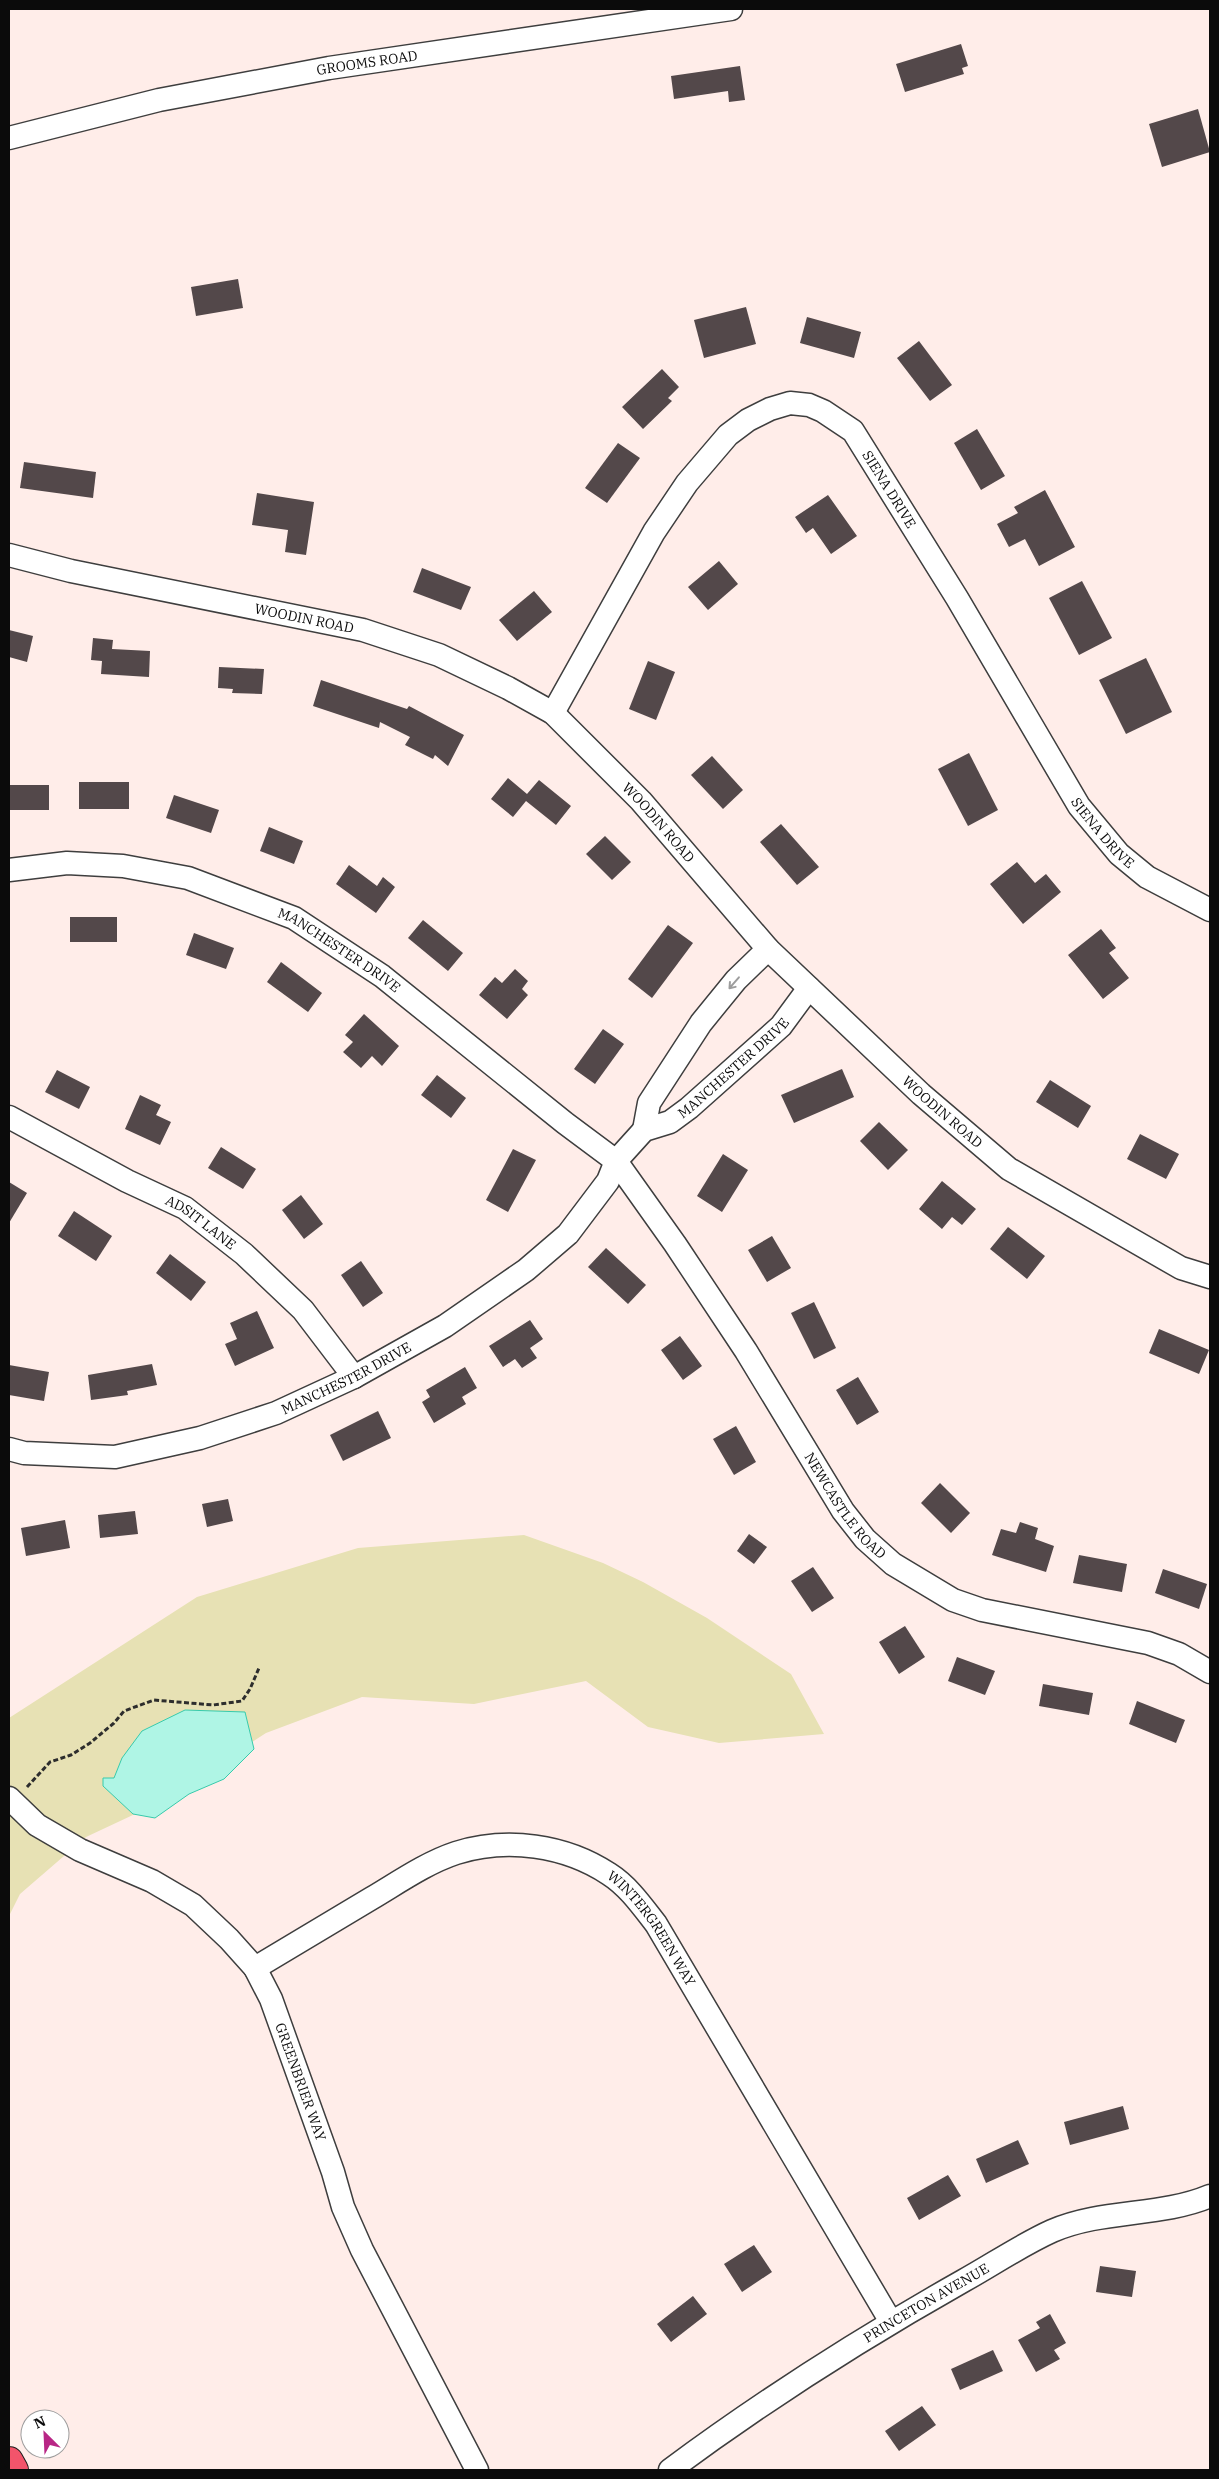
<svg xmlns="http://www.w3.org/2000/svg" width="1219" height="2479" font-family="'IBM Plex Serif',serif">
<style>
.green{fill:#e7e1b4}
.water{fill:#aff5e5;stroke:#37cbac}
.building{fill:#53484a}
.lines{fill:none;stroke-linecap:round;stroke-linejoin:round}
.minor-casing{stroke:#3e3e3e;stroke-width:25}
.highway-casing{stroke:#1c1c1c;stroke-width:30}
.path{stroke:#2d2d2d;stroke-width:3;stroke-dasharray:5 2.5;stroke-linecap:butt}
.minor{stroke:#fff;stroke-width:22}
.highway{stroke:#f2546b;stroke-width:28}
.oneway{stroke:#9d9d9d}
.labels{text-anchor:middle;stroke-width:5;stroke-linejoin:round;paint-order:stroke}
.street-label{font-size:14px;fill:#0b0b0b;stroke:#fff}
</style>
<rect width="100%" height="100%" fill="#ffede9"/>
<!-- green -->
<polygon class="green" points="524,1535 603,1563 643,1582 707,1618 791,1674 824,1734 719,1743 648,1727 586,1681 474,1704 362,1697 266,1733 150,1807 86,1837 20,1894 9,1916 9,1718 197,1597 358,1548"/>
<!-- water -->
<polygon class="water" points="185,1710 245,1712 254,1749 224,1779 189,1794 155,1818 133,1814 103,1786 103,1778 114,1778 122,1758 142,1731"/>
<!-- building -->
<g class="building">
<polygon points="961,44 968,66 962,68 964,74 905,92 896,64"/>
<polygon points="740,66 745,100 729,102 728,91 674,99 671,76"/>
<polygon points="1198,109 1210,152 1162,167 1149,124"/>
<polygon points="238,279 243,308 196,316 191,287"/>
<polygon points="746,307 756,344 704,358 694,320"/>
<polygon points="807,317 861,332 854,358 800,343"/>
<polygon points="919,341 952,385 930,401 897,358"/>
<polygon points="662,369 679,387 668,398 672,401 643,429 622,407"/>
<polygon points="977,429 1005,476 981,490 954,443"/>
<polygon points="618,443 640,458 607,503 585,488"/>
<polygon points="24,462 96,472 93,498 20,488"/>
<polygon points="1045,490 1075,547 1039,566 1025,539 1009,547 997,524 1018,513 1014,507"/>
<polygon points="257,493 314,502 306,555 285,552 288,530 252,525"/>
<polygon points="828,495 857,536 831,554 813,528 806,533 795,517"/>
<polygon points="719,561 738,584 708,610 688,587"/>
<polygon points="422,568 471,587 461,610 413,592"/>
<polygon points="1082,581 1112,638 1079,655 1049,598"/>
<polygon points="534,591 552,612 517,641 499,620"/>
<polygon points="9,630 33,636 27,662 9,657"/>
<polygon points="93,638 113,640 112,649 150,651 149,677 101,674 102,661 91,660"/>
<polygon points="1146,658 1172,712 1126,734 1099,680"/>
<polygon points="648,661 675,672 656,720 629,709"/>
<polygon points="219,667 264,669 262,694 232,693 233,689 218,688"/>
<polygon points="321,680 407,709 409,706 464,735 448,766 435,755 433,759 405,745 410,737 380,722 379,728 313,706"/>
<polygon points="969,753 998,810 968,826 938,769"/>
<polygon points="712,756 743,790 723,809 691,775"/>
<polygon points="508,778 527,794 539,780 571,806 556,825 526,801 513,817 491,799"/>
<rect x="79" y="782" width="50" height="27"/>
<polygon points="10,785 49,785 49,810 9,810"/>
<polygon points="174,795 219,810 211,833 166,818"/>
<polygon points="781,824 819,867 797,885 760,842"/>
<polygon points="269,827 303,841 294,864 260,851"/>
<polygon points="605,836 631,862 612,880 586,854"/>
<polygon points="1017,862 1035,883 1046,874 1061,892 1023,924 990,884"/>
<polygon points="349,865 377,886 383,877 395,887 376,913 336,884"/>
<rect x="70" y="917" width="47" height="25"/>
<polygon points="423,920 463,953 448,971 408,938"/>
<polygon points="668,925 693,943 652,998 628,979"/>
<polygon points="1101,929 1116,948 1109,953 1129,978 1103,999 1068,955"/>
<polygon points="194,933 234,948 226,969 186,955"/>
<polygon points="281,962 322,993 308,1012 267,982"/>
<polygon points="515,969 528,981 522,989 528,995 507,1019 479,995 495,977 502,983"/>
<polygon points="364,1014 399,1046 382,1066 372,1056 361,1068 343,1052 353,1042 345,1035"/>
<polygon points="603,1029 624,1044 595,1084 574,1069"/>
<polygon points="842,1069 854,1097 794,1123 781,1095"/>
<polygon points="57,1070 90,1087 79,1109 45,1092"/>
<polygon points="437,1075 466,1098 451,1118 421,1095"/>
<polygon points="1050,1080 1091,1106 1078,1128 1036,1102"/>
<polygon points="140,1095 161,1105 156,1115 171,1122 160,1145 125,1129"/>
<polygon points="879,1122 908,1150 888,1170 860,1141"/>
<polygon points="1140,1134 1179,1154 1166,1179 1127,1159"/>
<polygon points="221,1147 256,1169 243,1189 208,1168"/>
<polygon points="513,1149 536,1160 508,1212 486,1200"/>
<polygon points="723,1154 748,1170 722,1212 697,1196"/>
<polygon points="942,1181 976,1209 962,1225 952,1217 942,1229 919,1209"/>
<polygon points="9,1182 27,1193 9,1223"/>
<polygon points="301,1195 323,1224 304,1239 282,1210"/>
<polygon points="74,1211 112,1236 96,1261 58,1236"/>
<polygon points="1008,1227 1045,1256 1027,1279 990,1249"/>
<polygon points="772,1236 791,1268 767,1282 748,1250"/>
<polygon points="606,1248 646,1285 628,1304 588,1267"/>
<polygon points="170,1254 206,1282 191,1301 156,1273"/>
<polygon points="361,1261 383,1293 363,1307 341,1275"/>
<polygon points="814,1302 836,1348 814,1359 791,1313"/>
<polygon points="257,1311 274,1348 235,1366 225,1344 237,1339 230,1323"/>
<polygon points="530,1320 543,1339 530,1348 537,1358 522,1368 515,1359 503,1367 489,1346"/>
<polygon points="1159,1329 1209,1350 1199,1374 1149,1353"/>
<polygon points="680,1336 702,1366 683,1380 661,1350"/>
<polygon points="152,1364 157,1385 127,1391 128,1395 91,1400 88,1375"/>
<polygon points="9,1365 49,1372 44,1401 9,1395"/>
<polygon points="465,1367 477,1388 462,1397 466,1404 434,1423 422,1402 430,1397 426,1390"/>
<polygon points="858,1377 879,1412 857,1425 836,1390"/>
<polygon points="378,1411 391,1438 343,1461 330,1435"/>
<polygon points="736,1426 756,1462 734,1475 713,1439"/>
<polygon points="940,1483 970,1513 951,1533 921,1503"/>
<polygon points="228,1499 233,1521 207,1527 202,1504"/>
<polygon points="135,1511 138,1534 100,1538 98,1515"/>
<polygon points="65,1520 70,1548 26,1556 21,1528"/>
<polygon points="1020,1522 1038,1528 1035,1539 1054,1546 1046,1572 992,1555 1001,1529 1016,1533"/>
<polygon points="749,1534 767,1547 754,1564 737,1551"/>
<polygon points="1079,1555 1127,1564 1122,1592 1073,1583"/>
<polygon points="813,1567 834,1598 812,1612 791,1581"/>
<polygon points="1163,1569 1207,1584 1199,1609 1155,1593"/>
<polygon points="905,1626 925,1657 899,1674 879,1642"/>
<polygon points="957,1657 995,1671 985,1695 948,1681"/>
<polygon points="1043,1684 1093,1693 1089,1715 1039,1706"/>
<polygon points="1137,1701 1185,1720 1176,1743 1129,1724"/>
<polygon points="1123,2106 1129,2129 1070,2145 1064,2122"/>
<polygon points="1018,2140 1029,2164 986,2183 976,2159"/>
<polygon points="948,2175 961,2196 919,2220 907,2198"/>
<polygon points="754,2245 772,2272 742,2292 724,2264"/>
<polygon points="1100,2266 1136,2271 1132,2297 1096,2292"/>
<polygon points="693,2296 707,2314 671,2342 657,2324"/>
<polygon points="1050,2314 1066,2343 1054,2350 1060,2359 1036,2372 1018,2340 1040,2328 1036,2322"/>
<polygon points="993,2350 1003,2371 960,2390 951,2369"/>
<polygon points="922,2406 936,2425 899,2451 885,2431"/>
</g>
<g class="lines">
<defs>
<g id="minor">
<path id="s1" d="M9 138 159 100 329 68 731 9"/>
<path id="s2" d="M9 555 71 571 363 630 439 655 508 688 553 713 641 801 768 949 921 1094 1009 1169 1181 1268 1210 1277"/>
<path id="s3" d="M553 713 654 532 687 483 728 435 748 420 770 409 790 403 809 405 823 411 853 431 957 598 1079 806 1119 854 1147 877 1210 910"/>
<path id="s4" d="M9 870 67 863 123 866 188 878 294 918 382 976 565 1123 616 1161 675 1244 746 1351 843 1511 865 1539 893 1564 953 1600 982 1610 1148 1643 1179 1654 1210 1672"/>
<path id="s5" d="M9 1117 127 1181 185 1208 244 1254 303 1310 354 1377"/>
<polyline points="644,1130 649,1103 701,1023 736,980 768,949"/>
<path id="s6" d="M9 1449 24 1453 115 1457 200 1438 276 1413 354 1377 445 1326 526 1270 568 1234 608 1181 616 1161 644 1130 670 1122 689 1108 781 1026 809 988"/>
<path id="s7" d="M9 1798 37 1825 80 1850 152 1881 193 1905 229 1939 255 1968 271 1999 333 2172 343 2207 362 2250 477 2470"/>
<path id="s8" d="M255 1968C294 1945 333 1921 372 1898 399 1882 426 1863 456 1853 507 1837 565 1845 609 1874 628 1886 642 1906 656 1924L891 2322"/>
<path id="s9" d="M670 2470C763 2401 862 2338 963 2281 992 2265 1021 2245 1052 2231 1103 2209 1160 2217 1210 2196"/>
</g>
<polyline id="highway" points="9,2461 14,2470"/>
</defs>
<!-- minor casing -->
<use href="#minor" class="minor-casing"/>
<!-- highway casing -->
<use href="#highway" class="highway-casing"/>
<!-- path -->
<polyline class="path" points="27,1787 50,1762 71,1755 90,1743 114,1723 124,1711 154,1700 213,1705 242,1701 250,1689 259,1668"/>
<!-- minor -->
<use href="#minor" class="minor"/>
<!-- highway -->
<use href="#highway" class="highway"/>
</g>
<!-- one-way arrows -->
<defs><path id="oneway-shaft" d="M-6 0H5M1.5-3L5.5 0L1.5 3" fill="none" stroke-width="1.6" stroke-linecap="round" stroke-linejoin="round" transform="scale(1.25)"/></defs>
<use class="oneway" href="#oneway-shaft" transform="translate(734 983) rotate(131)"/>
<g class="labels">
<!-- street labels -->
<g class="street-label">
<text dy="5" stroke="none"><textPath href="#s1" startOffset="366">GROOMS ROAD</textPath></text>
<text dy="5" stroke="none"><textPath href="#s3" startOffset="539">SIENA DRIVE</textPath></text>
<text dy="5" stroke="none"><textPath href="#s2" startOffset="302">WOODIN ROAD</textPath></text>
<text dy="5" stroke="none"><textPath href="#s2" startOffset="722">WOODIN ROAD</textPath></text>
<text dy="5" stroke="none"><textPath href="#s3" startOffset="944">SIENA DRIVE</textPath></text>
<text dy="5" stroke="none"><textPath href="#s4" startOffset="349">MANCHESTER DRIVE</textPath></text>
<text dy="5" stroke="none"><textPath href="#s6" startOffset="858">MANCHESTER DRIVE</textPath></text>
<text dy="5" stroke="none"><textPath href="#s2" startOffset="1128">WOODIN ROAD</textPath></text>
<text dy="5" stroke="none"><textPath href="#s5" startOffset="219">ADSIT LANE</textPath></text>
<text dy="5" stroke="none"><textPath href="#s6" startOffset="352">MANCHESTER DRIVE</textPath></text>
<text dy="5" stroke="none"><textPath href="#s4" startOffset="1112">NEWCASTLE ROAD</textPath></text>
<text dy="5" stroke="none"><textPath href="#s8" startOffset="461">WINTERGREEN WAY</textPath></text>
<text dy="5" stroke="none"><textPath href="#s7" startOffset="426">GREENBRIER WAY</textPath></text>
<text dy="5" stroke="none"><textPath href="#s9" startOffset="306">PRINCETON AVENUE</textPath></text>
</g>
</g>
<!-- border -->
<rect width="1219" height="2479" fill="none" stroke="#0b0b0b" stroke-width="20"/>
<!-- north arrow -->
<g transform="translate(45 2434) rotate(336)"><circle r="24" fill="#ffffff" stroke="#9d9d9d"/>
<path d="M0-4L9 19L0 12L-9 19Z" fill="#b82685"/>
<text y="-8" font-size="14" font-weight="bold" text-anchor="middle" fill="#0b0b0b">N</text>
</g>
</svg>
